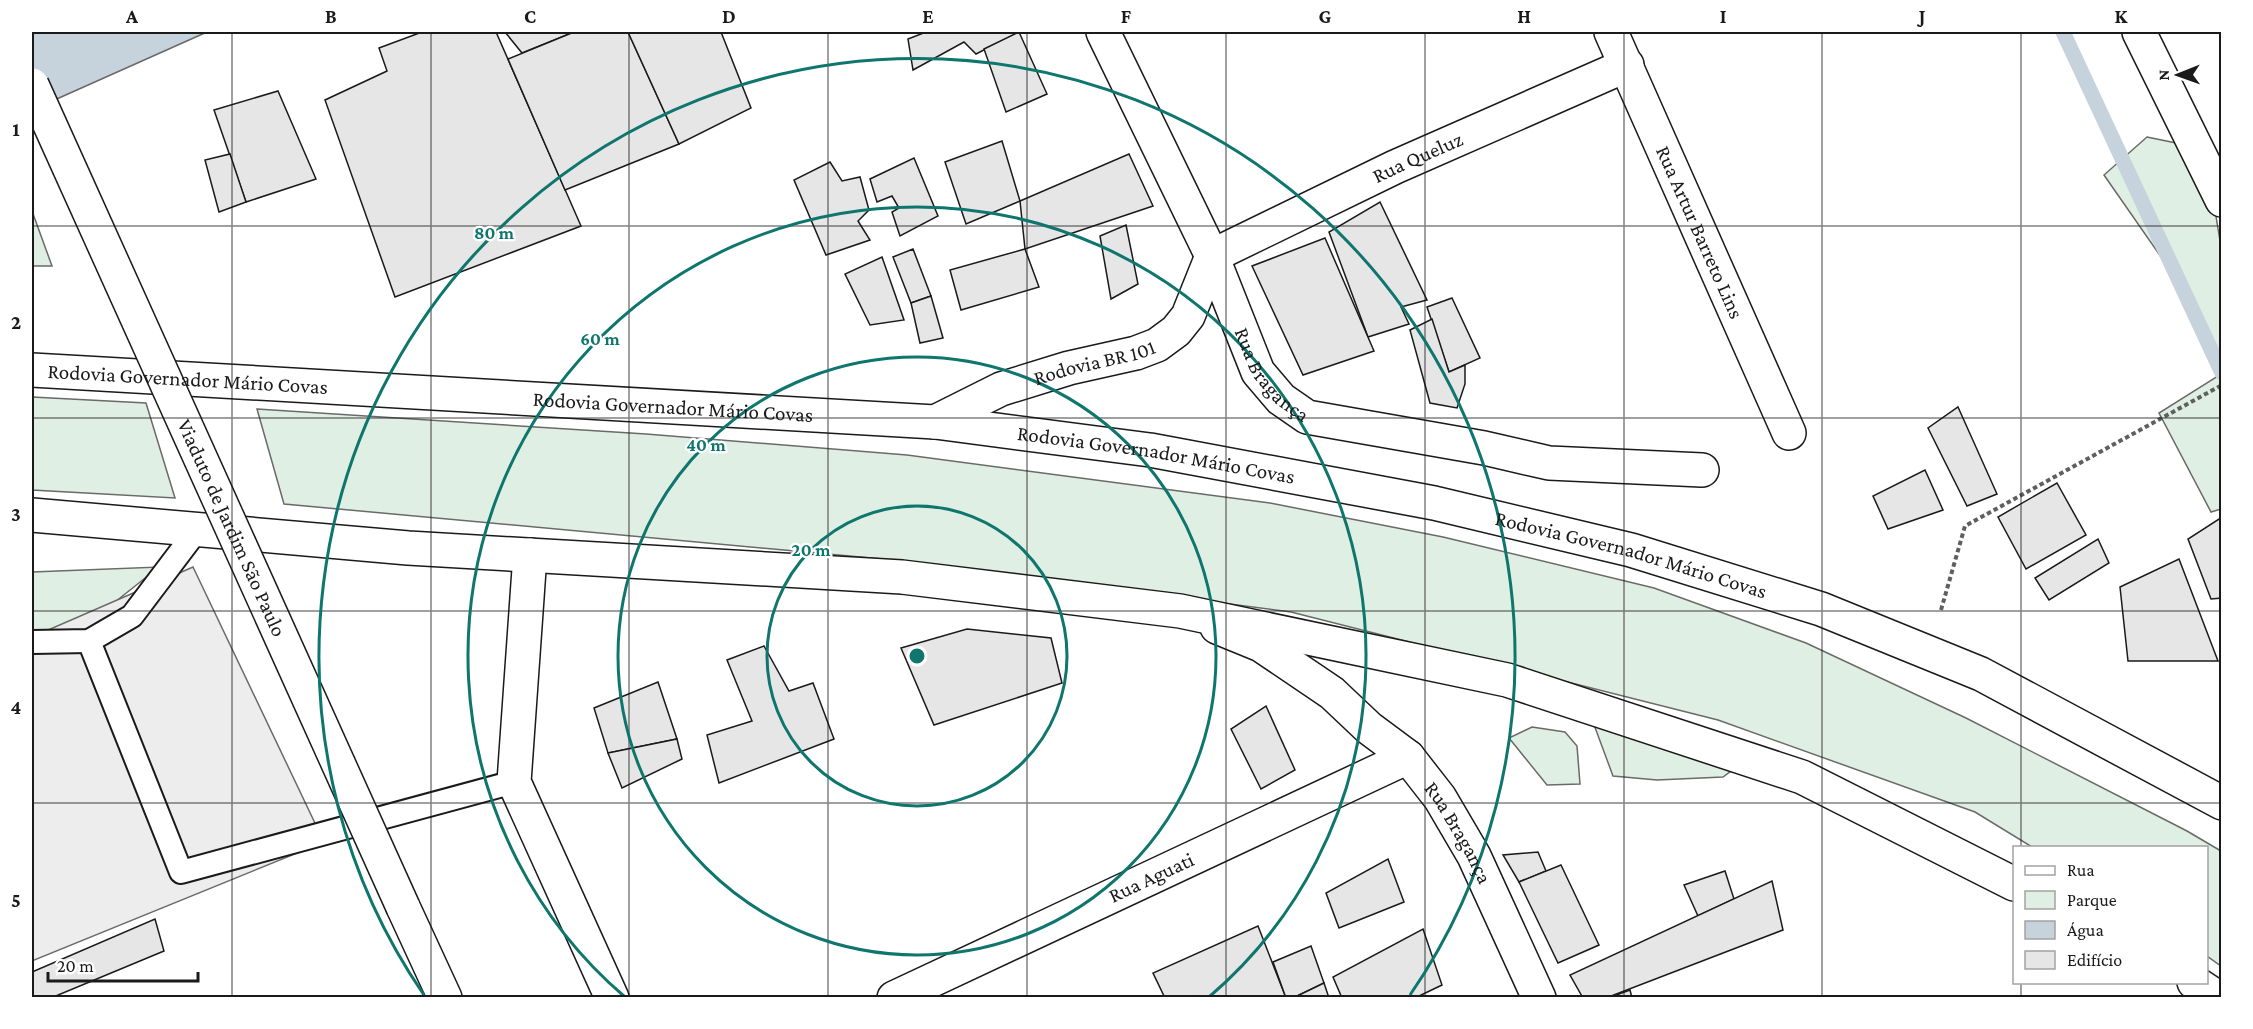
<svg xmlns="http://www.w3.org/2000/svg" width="2253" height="1029" font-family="'Crimson Pro',serif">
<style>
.green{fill:#e0efe3;stroke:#6a6a6a;stroke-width:1.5}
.parking{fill:#ededed;stroke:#6a6a6a;stroke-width:1.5}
.water{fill:#c6d2dc;stroke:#6a6a6a;stroke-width:1.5}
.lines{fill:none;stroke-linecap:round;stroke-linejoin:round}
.stream{stroke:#c6d2dc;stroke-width:15}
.building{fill:#e6e6e6;stroke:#1a1a1a;stroke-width:1.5}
.service-casing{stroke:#1a1a1a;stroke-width:26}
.minor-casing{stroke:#1a1a1a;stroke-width:36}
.secondary-casing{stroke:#1a1a1a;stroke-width:36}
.trunk-casing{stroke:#1a1a1a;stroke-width:36}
.path{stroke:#5f5f5f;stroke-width:4;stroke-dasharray:4.5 3;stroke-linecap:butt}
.service{stroke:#fff;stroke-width:22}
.minor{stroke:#fff;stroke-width:33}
.secondary{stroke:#fff;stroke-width:33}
.trunk{stroke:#fff;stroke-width:33}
.secondary-bridge-casing{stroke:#1a1a1a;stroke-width:36;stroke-linecap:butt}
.secondary-bridge{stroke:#fff;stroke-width:33}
.grid{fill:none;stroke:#1a1a1a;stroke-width:1.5;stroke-opacity:0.55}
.ring{fill:none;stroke:#0f766e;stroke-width:3}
.labels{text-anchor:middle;stroke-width:4.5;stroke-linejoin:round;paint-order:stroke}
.street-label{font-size:21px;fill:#1a1a1a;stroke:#fff}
.centre{fill:#0f766e;stroke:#fff;stroke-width:3}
.ring-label{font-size:18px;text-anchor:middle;font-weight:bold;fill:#0f766e;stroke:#fff;stroke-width:4.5;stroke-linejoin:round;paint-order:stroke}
.neatline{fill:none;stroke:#1a1a1a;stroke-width:2}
.grid-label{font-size:20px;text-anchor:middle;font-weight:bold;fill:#1a1a1a}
</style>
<rect width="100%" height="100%" fill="#fff"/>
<!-- green -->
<g class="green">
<polygon points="2147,137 2205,149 2221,247 2221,374 2191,300 2104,175"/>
<polygon points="32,211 52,266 32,266"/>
<polygon points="2221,374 2221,509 2211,512 2159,413"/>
<polygon points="32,397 146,403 175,498 32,490"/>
<polygon points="257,409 646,434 907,455 1270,503 1443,537 1654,588 1806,643 1966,718 2187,831 2221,851 2221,966 2207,956 2206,848 2032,847 1975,812 1718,720 1291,612 893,560 284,504"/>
<polygon points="159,567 81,629 32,632 32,572"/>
<polygon points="1593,722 1735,768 1723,777 1657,780 1613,776"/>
<polygon points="1532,727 1565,732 1577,746 1580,784 1547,785 1509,738"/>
</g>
<!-- parking -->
<polygon class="parking" points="193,567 324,842 32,961 32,637"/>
<!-- water -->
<polygon class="water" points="32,32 207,32 32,110"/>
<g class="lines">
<!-- stream -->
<polyline class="stream" points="2063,32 2222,373"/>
</g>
<!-- building -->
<g class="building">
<polygon points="422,32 496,32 581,226 395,297 325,100 387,71 379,48"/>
<polygon points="505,32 574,32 522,53"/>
<polygon points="574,32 628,32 679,144 565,190 508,59"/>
<polygon points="628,32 721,32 751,108 679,144"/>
<polygon points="926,32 1019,32 976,54 964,42 913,70 908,39"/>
<polygon points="1019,32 1047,94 1006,112 984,49"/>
<polygon points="278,91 316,179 246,202 214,110"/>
<polygon points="1002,141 1020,201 966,224 945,162"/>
<polygon points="230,154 246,202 219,212 205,160"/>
<polygon points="1129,154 1153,206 1025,249 1020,201"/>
<polygon points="914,158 938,216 900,236 892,212 899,208 892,196 877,202 870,179"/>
<polygon points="830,162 842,181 860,177 869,210 858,221 870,240 826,255 794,180"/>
<polygon points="1380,202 1427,300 1401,307 1409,324 1368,337 1329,232"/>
<polygon points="1126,225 1138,284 1111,299 1100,236"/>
<polygon points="1325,238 1374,351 1303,375 1252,266"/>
<polygon points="913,249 931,296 911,303 893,257"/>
<polygon points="1025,249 1039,287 961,310 950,270"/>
<polygon points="882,257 904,320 870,325 845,274"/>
<polygon points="931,296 943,338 920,343 911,303"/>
<polygon points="1452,298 1480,358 1449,372 1427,307"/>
<polygon points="1432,319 1449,372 1465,365 1465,384 1457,408 1430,403 1410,330"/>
<polygon points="1958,407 1997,494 1967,506 1928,428"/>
<polygon points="1925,470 1943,510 1888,529 1873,496"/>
<polygon points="2057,483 2086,535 2026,569 1998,517"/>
<polygon points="2219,519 2222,523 2222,598 2211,599 2188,539"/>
<polygon points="2098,539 2109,563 2049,600 2035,578"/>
<polygon points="2179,559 2218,661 2128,661 2120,587"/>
<polygon points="967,629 1051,638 1062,683 934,725 901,648"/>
<polygon points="764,646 789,691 813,683 834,739 719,783 707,735 752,721 727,660"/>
<polygon points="658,682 677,739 608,753 594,708"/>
<polygon points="1266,706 1295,770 1261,789 1231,729"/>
<polygon points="677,739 682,759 622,788 608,753"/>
<polygon points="1538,852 1546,871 1519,882 1503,855"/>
<polygon points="1388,859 1404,902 1339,928 1326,893"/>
<polygon points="1561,865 1599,945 1558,963 1519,882"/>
<polygon points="1725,871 1734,899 1698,916 1684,885"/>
<polygon points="1772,881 1783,930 1606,998 1583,998 1570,975"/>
<polygon points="155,919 164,951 51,998 32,998 32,972"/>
<polygon points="1258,926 1286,998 1165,998 1153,973"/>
<polygon points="1423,929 1442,985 1415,998 1342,998 1333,977"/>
<polygon points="1311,946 1324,983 1293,998 1286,998 1273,962"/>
<polygon points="1324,983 1329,998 1293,998"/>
<polygon points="1630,990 1632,998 1608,998"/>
</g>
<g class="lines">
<defs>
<g id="service">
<polyline points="89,641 181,872 514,782"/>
<polyline points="32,642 89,641 132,616 197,530"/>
</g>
<g id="minor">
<path id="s1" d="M1103 32 1212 256 1258 372 1281 399 1307 417 1484 448 1549 463 1702 470"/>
<path id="s2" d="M1611 32 1789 433"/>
<polyline points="2139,32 2222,200"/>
<path id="s3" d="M1212 256 1395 167 1627 65"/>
<path id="s4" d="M935 422 1001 389 1069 368 1136 353 1157 345 1176 331 1188 316 1212 256"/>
<polyline points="530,555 514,782 612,998"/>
<path id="s5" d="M894 998 1408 757"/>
</g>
<g id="secondary">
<path id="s6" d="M1217 627 1261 645 1332 693 1369 728 1408 757 1440 798 1474 856 1539 998"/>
<polyline points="403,907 445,998"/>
</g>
<g id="trunk">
<path id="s7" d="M32 370 935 422 1150 450 1434 503 1631 550 1821 609 1981 674 2222 803"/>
<polyline points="32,515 408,548 902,577 1180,611 1507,680 1802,777 2014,884"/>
<polyline points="2194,982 2218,998"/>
</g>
</defs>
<!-- service casing -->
<use href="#service" class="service-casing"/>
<!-- minor casing -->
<use href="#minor" class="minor-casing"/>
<!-- secondary casing -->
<use href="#secondary" class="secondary-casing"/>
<!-- trunk casing -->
<use href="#trunk" class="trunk-casing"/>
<!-- path -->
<polyline class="path" points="1941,610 1965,526 2222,385"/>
<!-- service -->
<use href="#service" class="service"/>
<!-- minor -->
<use href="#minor" class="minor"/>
<!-- secondary -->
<use href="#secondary" class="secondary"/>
<!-- trunk -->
<use href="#trunk" class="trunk"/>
<defs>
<g id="secondary-bridge">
<path id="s8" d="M32 85 403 907"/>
</g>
</defs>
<!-- secondary-bridge casing -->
<use href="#secondary-bridge" class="secondary-bridge-casing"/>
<!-- secondary-bridge -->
<use href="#secondary-bridge" class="secondary-bridge"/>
</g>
<!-- grid -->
<path class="grid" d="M232 32V998M431 32V998M629 32V998M828 32V998M1027 32V998M1226 32V998M1425 32V998M1624 32V998M1822 32V998M2021 32V848M32 226H2222M32 418H2222M32 611H2222M32 803H2222M2021 982V998"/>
<!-- distance rings -->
<g class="ring">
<circle cx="917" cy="656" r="150"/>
<circle cx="917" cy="656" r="299"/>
<path d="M625 997A449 449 0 1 1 1209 997"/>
<path d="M424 995A598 598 0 1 1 1410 995"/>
</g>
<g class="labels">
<!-- street labels -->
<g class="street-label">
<text dy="7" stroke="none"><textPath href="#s3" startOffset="228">Rua Queluz</textPath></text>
<text dy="7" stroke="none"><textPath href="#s2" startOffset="219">Rua Artur Barreto Lins</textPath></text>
<text dy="7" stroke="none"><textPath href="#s4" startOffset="171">Rodovia BR 101</textPath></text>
<text dy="7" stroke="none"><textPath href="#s1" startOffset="384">Rua Bragança</textPath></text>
<text dy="7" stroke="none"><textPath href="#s7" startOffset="156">Rodovia Governador Mário Covas</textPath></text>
<text dy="7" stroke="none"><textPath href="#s7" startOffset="642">Rodovia Governador Mário Covas</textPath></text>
<text dy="7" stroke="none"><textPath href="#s7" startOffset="1128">Rodovia Governador Mário Covas</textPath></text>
<text dy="7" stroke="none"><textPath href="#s8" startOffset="486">Viaduto de Jardim São Paulo</textPath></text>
<text dy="7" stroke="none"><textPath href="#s7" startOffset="1614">Rodovia Governador Mário Covas</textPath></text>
<text dy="7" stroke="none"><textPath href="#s6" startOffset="324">Rua Bragança</textPath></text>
<text dy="7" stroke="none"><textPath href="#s5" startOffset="284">Rua Aguati</textPath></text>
</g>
</g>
<circle cx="917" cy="656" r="9" class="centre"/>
<g class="ring-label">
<text x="494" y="239">80 m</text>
<text x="600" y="345">60 m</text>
<text x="706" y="451">40 m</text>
<text x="811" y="556">20 m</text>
</g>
<!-- border -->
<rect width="2253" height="1029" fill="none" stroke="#ffffff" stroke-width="66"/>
<!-- legend -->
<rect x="2013" y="846" width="195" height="138" fill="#ffffff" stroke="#a3a3a3" stroke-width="1.5"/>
<rect x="2025" y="866" width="30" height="9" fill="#ffffff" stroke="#a3a3a3" stroke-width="1.5"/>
<text x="2067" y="876" font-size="18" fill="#1a1a1a">Rua</text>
<rect x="2025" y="891" width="30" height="18" fill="#e0efe3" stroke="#a3a3a3" stroke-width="1.5"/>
<text x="2067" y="906" font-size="18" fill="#1a1a1a">Parque</text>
<rect x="2025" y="921" width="30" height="18" fill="#c6d2dc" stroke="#a3a3a3" stroke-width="1.5"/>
<text x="2067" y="936" font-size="18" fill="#1a1a1a">Água</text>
<rect x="2025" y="951" width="30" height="18" fill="#e6e6e6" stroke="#a3a3a3" stroke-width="1.5"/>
<text x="2067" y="966" font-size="18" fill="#1a1a1a">Edifício</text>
<!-- north arrow -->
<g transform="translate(2178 75) rotate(269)" stroke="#ffffff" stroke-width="4.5" paint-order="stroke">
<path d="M0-4.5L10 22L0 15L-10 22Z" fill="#1a1a1a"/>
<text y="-9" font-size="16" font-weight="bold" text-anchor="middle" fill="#1a1a1a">N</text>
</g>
<!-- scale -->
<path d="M48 972v9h150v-9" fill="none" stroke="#1a1a1a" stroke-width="3"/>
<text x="57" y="972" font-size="18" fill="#1a1a1a" stroke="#ffffff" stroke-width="4.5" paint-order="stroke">20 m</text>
<rect x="33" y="33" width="2187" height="963" class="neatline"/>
<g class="grid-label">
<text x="132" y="23">A</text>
<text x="331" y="23">B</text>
<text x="530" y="23">C</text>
<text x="729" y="23">D</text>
<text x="928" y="23">E</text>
<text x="1126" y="23">F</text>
<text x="1325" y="23">G</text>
<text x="1524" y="23">H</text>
<text x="1723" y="23">I</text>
<text x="1922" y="23">J</text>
<text x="2121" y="23">K</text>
<text x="16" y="136">1</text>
<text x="16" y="329">2</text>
<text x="16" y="521">3</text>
<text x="16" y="714">4</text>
<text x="16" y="907">5</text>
</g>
</svg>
